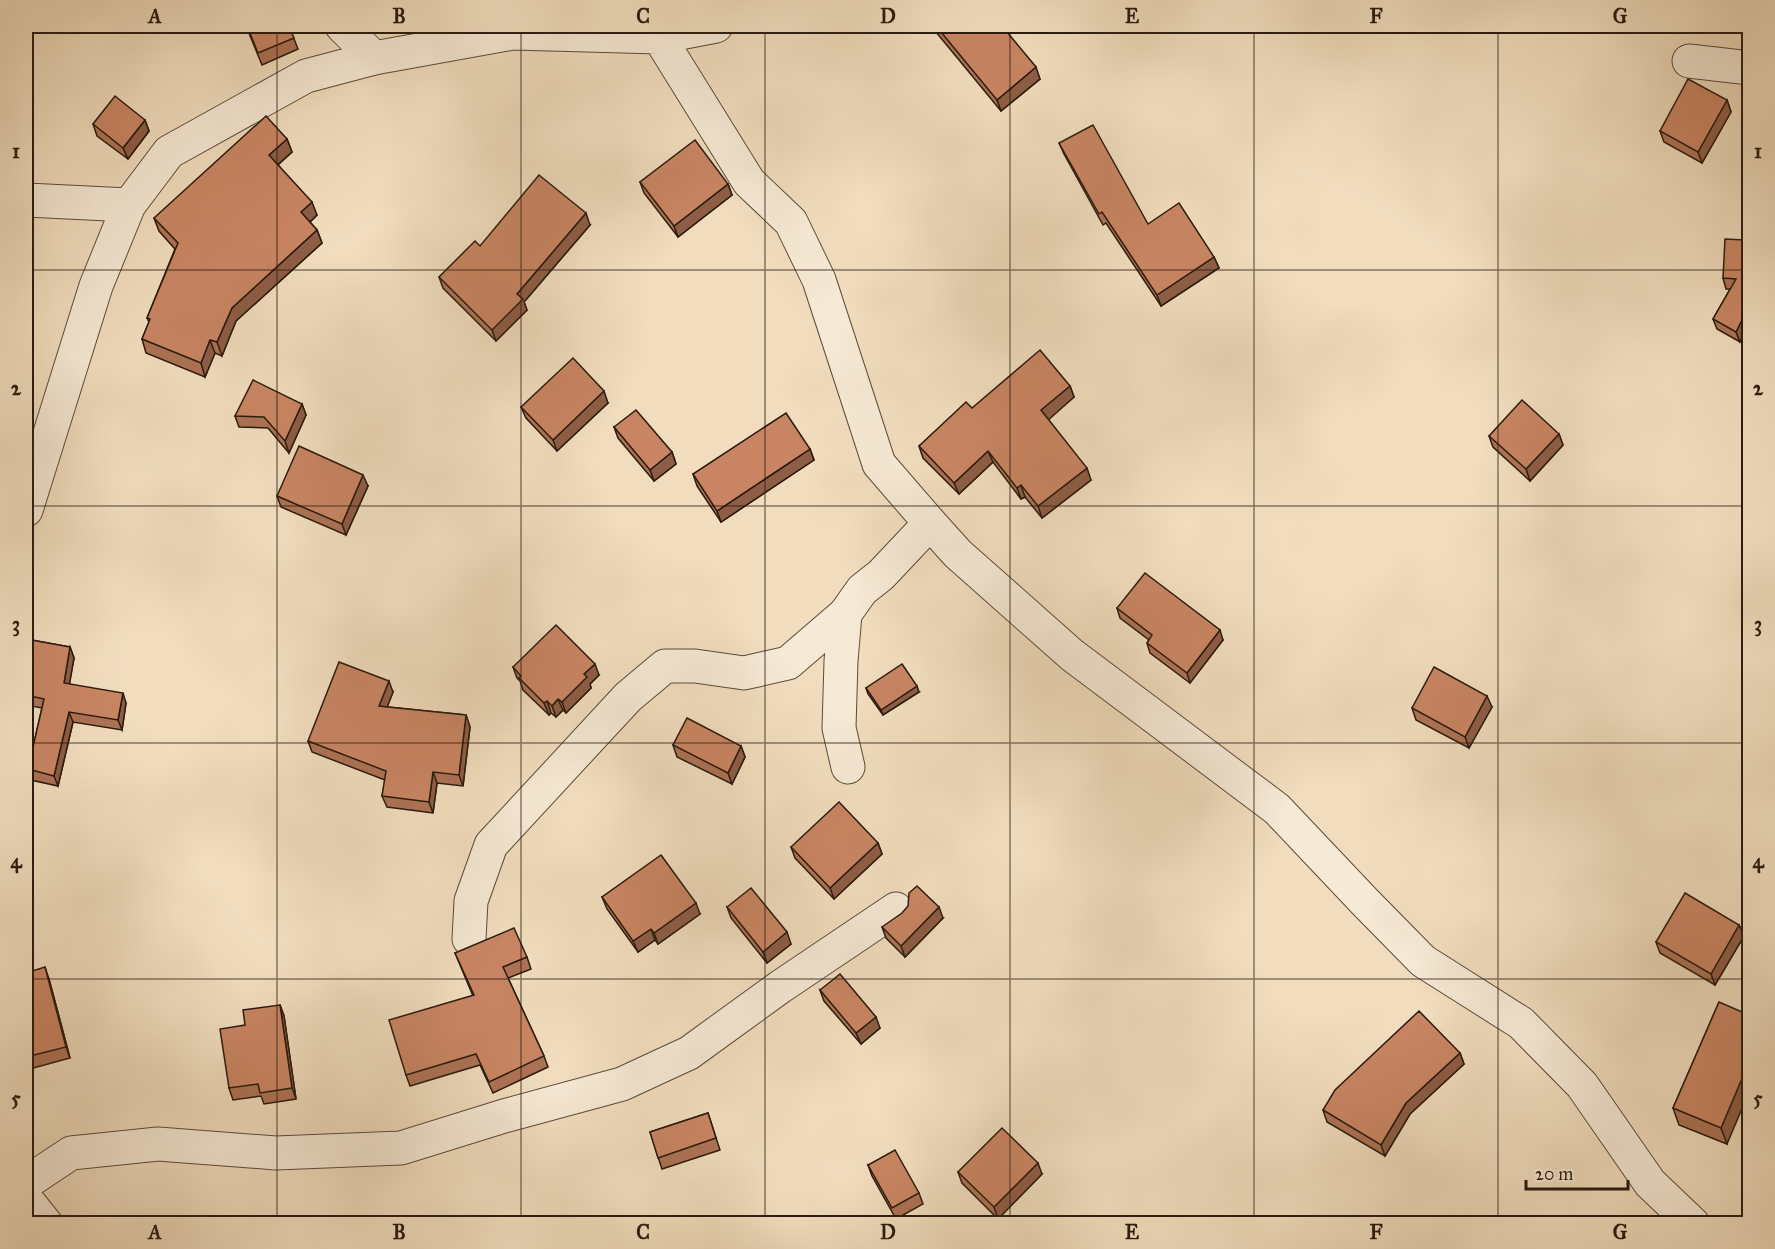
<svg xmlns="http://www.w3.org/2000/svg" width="1775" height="1249" font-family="'IM FELL Great Primer',serif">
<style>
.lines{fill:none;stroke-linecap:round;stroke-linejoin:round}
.street-casing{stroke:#5b4b3a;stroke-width:35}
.street{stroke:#f6e9d5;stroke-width:33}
.wall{fill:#ad7255;stroke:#291a0e;stroke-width:1.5}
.shaded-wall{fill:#8d5d45;stroke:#291a0e;stroke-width:1.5}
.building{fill:#c98563;stroke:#291a0e;stroke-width:1.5}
.grid{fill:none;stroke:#291a0e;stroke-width:1.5;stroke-opacity:0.55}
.neatline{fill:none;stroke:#291a0e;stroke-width:2}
.grid-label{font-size:20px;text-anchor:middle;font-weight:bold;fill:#291a0e}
</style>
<rect width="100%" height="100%" fill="#f1ddbe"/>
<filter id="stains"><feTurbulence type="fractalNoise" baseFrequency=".00333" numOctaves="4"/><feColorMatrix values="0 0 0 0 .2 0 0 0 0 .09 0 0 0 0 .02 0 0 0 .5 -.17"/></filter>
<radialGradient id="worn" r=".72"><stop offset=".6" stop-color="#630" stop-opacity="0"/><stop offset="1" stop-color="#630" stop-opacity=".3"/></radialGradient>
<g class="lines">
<defs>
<g id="street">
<polyline points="342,26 374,58"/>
<polyline points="659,37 716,26"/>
<polyline points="1689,61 1750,68"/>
<polyline points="26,200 129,205"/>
<polyline points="26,510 96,286 129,205 169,152 306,76 374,58 513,33 659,37 749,182 791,222 819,280 879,464 930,523 958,554 1072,655 1277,809 1365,902 1423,961 1521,1023 1582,1085 1650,1183 1693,1224"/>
<polyline points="848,767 839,728 841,661 845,614 862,590 881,575 930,523"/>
<polyline points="469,939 471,901 491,845 628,697 665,666 695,666 744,673 788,663 845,614"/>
<polyline points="26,1183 71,1153 158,1144 276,1153 401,1148 504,1116 622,1084 689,1053 780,987 896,909"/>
<polyline points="26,1199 46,1224"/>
</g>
</defs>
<!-- street casing -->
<use href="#street" class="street-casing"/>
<!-- street -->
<use href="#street" class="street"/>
</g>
<!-- wall -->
<g class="wall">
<polygon points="246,26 289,26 298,49 262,65"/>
<polygon points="931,26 1002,26 1040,79 1001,111"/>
<polygon points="1727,100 1731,112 1702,163 1664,142 1660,131"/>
<polygon points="145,120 149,131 128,159 97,136 93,124"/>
<polygon points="287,139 292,152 278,165 317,215 310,222 317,230 322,243 236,321 222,356 215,353 205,377 146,353 142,339 149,322 147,318 175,249 159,231 154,218"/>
<polygon points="1059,143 1148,224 1214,257 1219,268 1161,306 1106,223 1103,225 1064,154"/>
<polygon points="640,182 728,184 732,195 678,237 644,193"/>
<polygon points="1749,222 1749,328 1748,327 1740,342 1717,329 1713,319 1730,289 1726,289 1723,278 1745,240"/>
<polygon points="590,225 524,302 527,310 496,341 443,288 439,277 480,246"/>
<polygon points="1070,386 1074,397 1048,419 1091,480 1042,518 1025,497 1021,499 993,462 959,494 923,458 919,446 972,408"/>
<polygon points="608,403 557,451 526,418 521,407"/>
<polygon points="302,404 306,415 289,453 268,428 239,427 235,416"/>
<polygon points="614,427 672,452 676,464 654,481 618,438"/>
<polygon points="1559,434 1563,445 1530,481 1493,447 1489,436"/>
<polygon points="810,449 814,460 721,522 697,486 693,474"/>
<polygon points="368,486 346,535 281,507 277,496"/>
<polygon points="1117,608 1223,640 1190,683 1150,653 1147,643 1149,640 1120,618"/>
<polygon points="26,639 70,647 74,658 69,684 126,703 122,730 73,722 58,786 31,780 28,769 42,708 26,705"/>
<polygon points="513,667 599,675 590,684 591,688 566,713 563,710 556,717 551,713 549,715 523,690 520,681 517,678"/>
<polygon points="866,688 919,692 883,715 868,694"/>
<polygon points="393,692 387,707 466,715 470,727 463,786 437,783 433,813 387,807 382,796 385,780 312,752 308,741"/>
<polygon points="1492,707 1469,748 1416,720 1412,708"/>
<polygon points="673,745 741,746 745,757 732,784 677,757"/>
<polygon points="878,843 882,854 834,899 795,858 791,847"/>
<polygon points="602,897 700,914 658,944 655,940 638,952 607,909"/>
<polygon points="727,907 791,944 767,963 731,918"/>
<polygon points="943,918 905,957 886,938 882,927"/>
<polygon points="1739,925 1744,936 1715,985 1660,953 1656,942"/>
<polygon points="455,953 527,957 531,969 508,978 544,1056 548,1067 493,1093 480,1065 410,1086 406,1075 473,996"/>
<polygon points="26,973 49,979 70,1058 26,1070"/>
<polygon points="820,990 880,1028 861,1044 824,1001"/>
<polygon points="1719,1002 1727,1144 1679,1125 1673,1108"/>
<polygon points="280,1005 284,1016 296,1099 264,1104 261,1096 233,1100 229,1088 245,1025"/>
<polygon points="1460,1053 1464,1064 1410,1114 1385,1156 1327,1122 1323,1110"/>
<polygon points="708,1113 720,1150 662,1169 650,1132"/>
<polygon points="868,1165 919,1193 923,1204 896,1219 872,1176"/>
<polygon points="958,1172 1042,1174 998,1219 962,1183"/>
</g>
<!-- shaded-wall -->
<g class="shaded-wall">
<polygon points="1036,67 1040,79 1001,111 997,100"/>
<polygon points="1727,100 1731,112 1702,163 1698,152"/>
<polygon points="145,120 149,131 128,159 123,148"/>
<polygon points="287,139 292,152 274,168 269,155"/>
<polygon points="728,184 732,195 678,237 674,226"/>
<polygon points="312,202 317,215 306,226 301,212"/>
<polygon points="586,213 590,225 524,302 527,310 496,341 492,330 517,294"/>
<polygon points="317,230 322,243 236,321 222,356 217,342 232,308"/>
<polygon points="1214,257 1219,268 1161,306 1157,295"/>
<polygon points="1744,316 1748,327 1740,342 1736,332"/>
<polygon points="210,340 215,353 205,377 201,363"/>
<polygon points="1070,386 1074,397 1046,422 1041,410"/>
<polygon points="604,391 608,403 557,451 553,440"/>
<polygon points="302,404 306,415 289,453 285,441"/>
<polygon points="1559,434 1563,445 1530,481 1526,469"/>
<polygon points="810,449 814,460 721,522 717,511"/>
<polygon points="988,451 993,462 959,494 954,483"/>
<polygon points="672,452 676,464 654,481 650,470"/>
<polygon points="1087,468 1091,480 1042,518 1038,506"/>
<polygon points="363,475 368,486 346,535 342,524"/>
<polygon points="1021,485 1025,497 1021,499 1017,488"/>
<polygon points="1220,630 1223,640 1190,683 1187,673"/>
<polygon points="70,647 74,658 68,693 64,683"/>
<polygon points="595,664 599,675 590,684 591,688 566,713 562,702 584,674"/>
<polygon points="389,681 393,692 383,718 379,706"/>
<polygon points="917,686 919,692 883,715 881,710"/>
<polygon points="123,693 126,703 122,730 118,720"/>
<polygon points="1487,696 1492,707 1469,748 1465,737"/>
<polygon points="558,699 563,710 556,717 552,706"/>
<polygon points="547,701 551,713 549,715 544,703"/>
<polygon points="69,712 73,722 58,786 54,776"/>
<polygon points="466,715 470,727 463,786 459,775"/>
<polygon points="741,746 745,757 732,784 728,773"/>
<polygon points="433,772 437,783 433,813 429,802"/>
<polygon points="878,843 882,854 834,899 830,888"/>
<polygon points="696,903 700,914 658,944 654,933"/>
<polygon points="939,907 943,918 905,957 901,946"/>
<polygon points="1739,925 1744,936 1715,985 1711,974"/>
<polygon points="651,929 655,940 638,952 633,941"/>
<polygon points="787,932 791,944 767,963 763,952"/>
<polygon points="45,967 49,979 70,1058 66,1047"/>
<polygon points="280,1005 284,1016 296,1099 292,1088"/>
<polygon points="876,1017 880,1028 861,1044 856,1033"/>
<polygon points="1460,1053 1464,1064 1410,1114 1385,1156 1381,1145 1406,1103"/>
<polygon points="1749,1062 1749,1092 1727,1144 1721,1128"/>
<polygon points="1038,1163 1042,1174 998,1219 994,1207"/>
</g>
<!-- building -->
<g class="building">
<polygon points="247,26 289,26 294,38 258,53"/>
<polygon points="936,26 1002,26 1036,67 997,100"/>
<polygon points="1688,79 1727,100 1698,152 1660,131"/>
<polygon points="115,96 145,120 123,148 93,124"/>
<polygon points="266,116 287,139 269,155 312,202 301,212 317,230 232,308 217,342 210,340 201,363 142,339 150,319 147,318 178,243 154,218"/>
<polygon points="1093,125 1148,224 1179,203 1214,257 1157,295 1102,212 1099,214 1059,143"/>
<polygon points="695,140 728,184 674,226 640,182"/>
<polygon points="539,175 586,213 517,294 523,299 492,330 439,277 475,241 480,246"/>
<polygon points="1746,222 1749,222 1749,320 1744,316 1736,332 1713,319 1736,279 1723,278 1725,239 1745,240"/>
<polygon points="1040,350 1070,386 1041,410 1087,468 1038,506 1021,485 1017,488 988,451 954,483 919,446 966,402 972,408"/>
<polygon points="573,358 604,391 553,440 521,407"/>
<polygon points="253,380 302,404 285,441 264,417 235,416"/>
<polygon points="1522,400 1559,434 1526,469 1489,436"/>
<polygon points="636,410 672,452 650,470 614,427"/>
<polygon points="786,413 810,449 717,511 693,474"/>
<polygon points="299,446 363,475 342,524 277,496"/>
<polygon points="1145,573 1220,630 1187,673 1147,643 1152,635 1117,608"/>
<polygon points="556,625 595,664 584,674 587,677 562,702 558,699 552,706 547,701 544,703 519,678 521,676 513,667"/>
<polygon points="26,639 70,647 64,683 123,693 118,720 69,712 54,776 28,769 44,699 26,695"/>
<polygon points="339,662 389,681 379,706 466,715 459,775 433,772 429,802 382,796 386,771 308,741"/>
<polygon points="902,664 917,686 881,710 866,688"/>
<polygon points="1434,667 1487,696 1465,737 1412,708"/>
<polygon points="687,718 741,746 728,773 673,745"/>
<polygon points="839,802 878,843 830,888 791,847"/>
<polygon points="661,855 696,903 654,933 651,929 633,941 602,897"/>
<polygon points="917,886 939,907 901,946 882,927 902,913 908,906 909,893"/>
<polygon points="751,888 787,932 763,952 727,907"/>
<polygon points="1685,893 1739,925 1711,974 1656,942"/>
<polygon points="514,928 527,957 503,967 544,1056 489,1082 476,1054 406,1075 389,1020 474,995 455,953"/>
<polygon points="45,967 66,1047 26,1057 26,973"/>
<polygon points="840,974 876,1017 856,1033 820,990"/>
<polygon points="1719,1002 1749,1015 1749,1062 1721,1128 1673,1108"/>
<polygon points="280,1005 292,1088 260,1093 258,1084 229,1088 220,1029 245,1025 243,1010"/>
<polygon points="1419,1011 1460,1053 1406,1103 1381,1145 1323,1110 1335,1090"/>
<polygon points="708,1113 716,1138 658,1158 650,1132"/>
<polygon points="1002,1128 1038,1163 994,1207 958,1172"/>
<polygon points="895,1150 919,1193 892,1208 868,1165"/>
</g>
<!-- grid -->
<path class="grid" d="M277 26V1224M521 26V1224M765 26V1224M1010 26V1224M1254 26V1224M1498 26V1224M26 270H1750M26 506H1750M26 743H1750M26 979H1750"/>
<!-- margin -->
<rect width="1775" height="1249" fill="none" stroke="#f1ddbe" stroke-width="66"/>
<!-- scale -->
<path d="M1526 1180v9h102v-9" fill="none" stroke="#291a0e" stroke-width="3"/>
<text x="1535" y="1180" font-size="18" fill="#291a0e" stroke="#f6e9d5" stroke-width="4.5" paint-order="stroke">20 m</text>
<rect x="33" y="33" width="1709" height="1183" class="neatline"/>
<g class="grid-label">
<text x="155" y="23">A</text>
<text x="399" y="23">B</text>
<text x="643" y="23">C</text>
<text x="888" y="23">D</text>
<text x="1132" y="23">E</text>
<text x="1376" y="23">F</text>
<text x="1620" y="23">G</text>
<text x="16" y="158">1</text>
<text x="1758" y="158">1</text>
<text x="16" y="395">2</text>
<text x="1758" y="395">2</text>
<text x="16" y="631">3</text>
<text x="1758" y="631">3</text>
<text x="16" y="868">4</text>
<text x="1758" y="868">4</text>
<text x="16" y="1105">5</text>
<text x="1758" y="1105">5</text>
<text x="155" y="1239">A</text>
<text x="399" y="1239">B</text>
<text x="643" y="1239">C</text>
<text x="888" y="1239">D</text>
<text x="1132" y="1239">E</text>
<text x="1376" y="1239">F</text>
<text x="1620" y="1239">G</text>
</g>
<rect width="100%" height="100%" filter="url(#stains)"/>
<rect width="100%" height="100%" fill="url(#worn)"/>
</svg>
